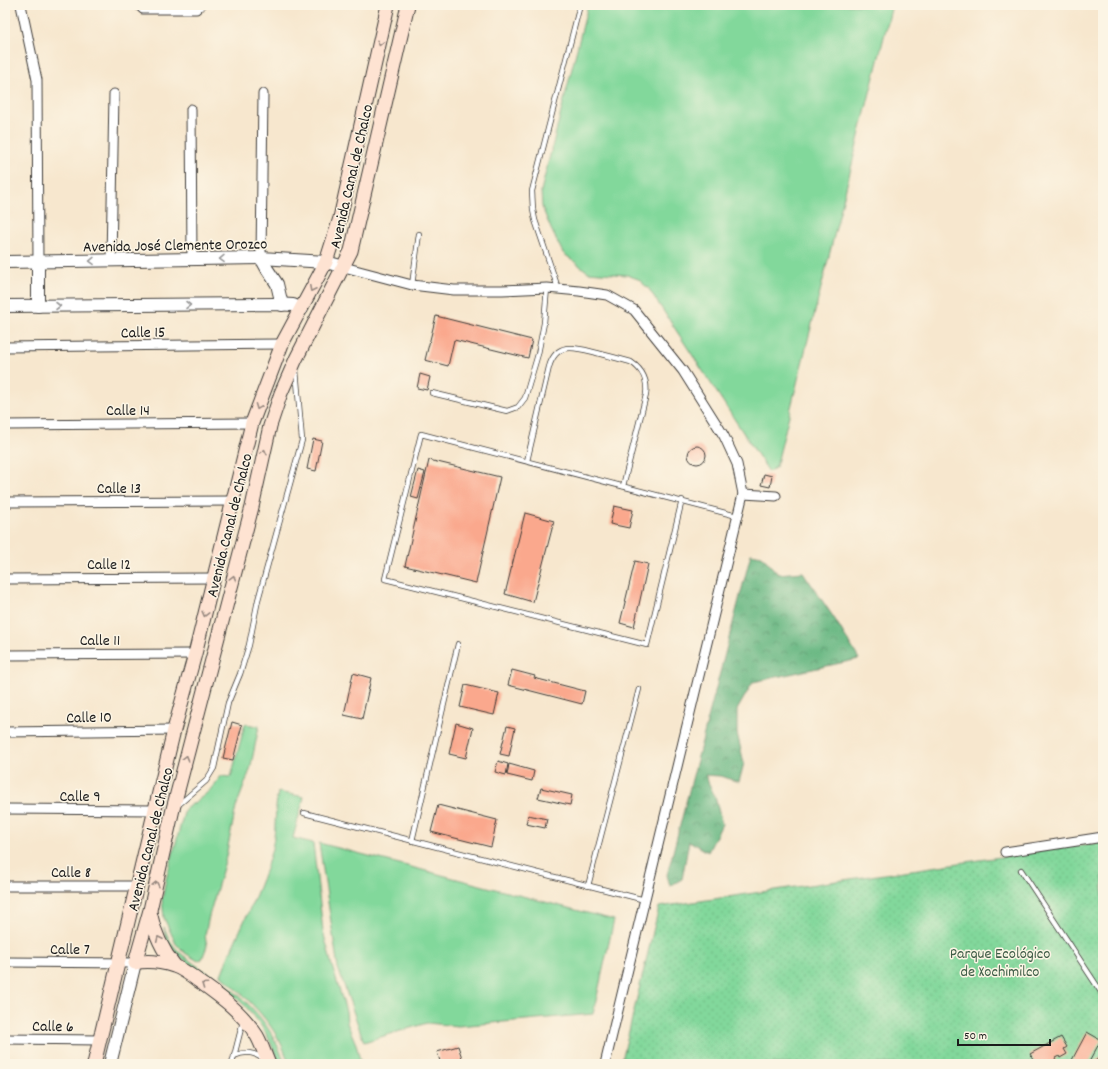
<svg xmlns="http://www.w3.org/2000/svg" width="1108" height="1069" font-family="Dekko,sans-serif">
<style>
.grass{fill:#82d89b;stroke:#4f7a5c}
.forest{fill:url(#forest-crowns);stroke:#426a50}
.park{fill:url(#park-dots);stroke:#4f7a5c}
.building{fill:#faa88d}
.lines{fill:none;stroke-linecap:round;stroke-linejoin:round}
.service-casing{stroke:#3d3a37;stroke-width:6}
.minor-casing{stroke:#3d3a37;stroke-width:11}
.tertiary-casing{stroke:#3d3a37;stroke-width:14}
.secondary-casing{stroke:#3d3a37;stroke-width:15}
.service{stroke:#fff;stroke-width:4.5}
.minor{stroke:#fff;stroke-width:9}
.tertiary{stroke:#fff;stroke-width:12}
.secondary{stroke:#fee3d2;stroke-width:13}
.oneway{stroke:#988980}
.oneway2{stroke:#999}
.labels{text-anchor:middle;stroke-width:3;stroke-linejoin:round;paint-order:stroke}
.street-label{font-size:16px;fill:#1c1c1c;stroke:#fcf5e5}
.park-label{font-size:16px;fill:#405e48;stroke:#fcf5e5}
</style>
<defs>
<pattern id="forest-crowns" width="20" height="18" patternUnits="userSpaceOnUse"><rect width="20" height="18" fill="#69b883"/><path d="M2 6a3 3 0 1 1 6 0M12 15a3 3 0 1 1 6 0" fill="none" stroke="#56956a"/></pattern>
<pattern id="park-dots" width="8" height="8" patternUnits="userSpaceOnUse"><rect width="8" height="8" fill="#82d89b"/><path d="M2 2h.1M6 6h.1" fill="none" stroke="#70b985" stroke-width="1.8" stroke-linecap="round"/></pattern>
</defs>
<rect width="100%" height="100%" fill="#fcf5e5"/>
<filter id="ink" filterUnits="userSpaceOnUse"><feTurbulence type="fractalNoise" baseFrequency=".025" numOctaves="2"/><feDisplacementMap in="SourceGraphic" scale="8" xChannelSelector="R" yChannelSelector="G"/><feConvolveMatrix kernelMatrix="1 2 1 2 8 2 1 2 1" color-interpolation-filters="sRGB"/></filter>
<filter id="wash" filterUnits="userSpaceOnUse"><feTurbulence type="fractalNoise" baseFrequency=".012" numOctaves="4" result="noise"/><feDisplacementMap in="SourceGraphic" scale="16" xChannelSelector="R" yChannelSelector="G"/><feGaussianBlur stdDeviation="0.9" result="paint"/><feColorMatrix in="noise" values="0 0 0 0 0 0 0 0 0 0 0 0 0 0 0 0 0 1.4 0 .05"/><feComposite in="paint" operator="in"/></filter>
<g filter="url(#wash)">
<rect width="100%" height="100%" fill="#f7e7ce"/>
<!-- grass -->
<g class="grass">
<polygon points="588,5 892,5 776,467 769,472 649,289 638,279 627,275 588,272 563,253 551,229 542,207 541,191"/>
<path d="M245 724 259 726 250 770 236 807 225 861 209 916 205 935 207 946 202 959 198 961 185 953 176 944 164 918 162 900 166 879 185 809C198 800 213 791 220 776L231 777Z"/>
<path d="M278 792 304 797 293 838 313 843 323 931 332 966 346 1011 347 1023 356 1044 361 1064H289C278 1026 250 1001 221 975 236 935 258 897 270 856 277 834 274 813 278 792Z"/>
<polygon points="319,843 614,920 593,1014 458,1026 427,1023 364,1042 338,968"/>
<path d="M164 927C166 932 168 937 170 941 181 958 206 971 223 983 254 1006 272 1027 285 1064H279C273 1046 265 1029 253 1015 233 989 200 975 176 953 169 945 164 938 164 927Z"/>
</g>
<!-- forest -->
<polygon class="forest" points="751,554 762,556 778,574 803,572 836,621 859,659 753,682 737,710 737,733 744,763 739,782 720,776 705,775 715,797 722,824 708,852 689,841 682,879 670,886 667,875"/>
<!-- park -->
<polygon class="park" points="1103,842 1103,1064 621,1064 659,907"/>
<g id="blocks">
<!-- building -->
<g class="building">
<polygon points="436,316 532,340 528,358 454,340 448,366 425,360"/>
<polygon points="420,374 430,377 427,390 417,388"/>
<polygon points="313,439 322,441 316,471 307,469"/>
<circle cx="697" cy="455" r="9"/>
<polygon points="429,460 500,477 476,583 405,566"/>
<polygon points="418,470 425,472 418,499 411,497"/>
<polygon points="764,474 772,476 770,487 761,485"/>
<polygon points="614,506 633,510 629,528 610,524"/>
<polygon points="525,513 554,521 533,602 505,594"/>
<polygon points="635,561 648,564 634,627 620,623"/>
<polygon points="512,670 535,676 534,678 585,691 582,704 508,685"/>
<polygon points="353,673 371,678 362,719 344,715"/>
<polygon points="465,685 499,693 494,715 460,707"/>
<polygon points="232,722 242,725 233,760 223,758"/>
<polygon points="456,723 473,728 466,758 449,754"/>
<polygon points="507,726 515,728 509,756 500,754"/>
<polygon points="498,761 508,764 506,775 495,772"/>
<polygon points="509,764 534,771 532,781 507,775"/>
<polygon points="541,788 572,795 570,805 538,798"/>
<polygon points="438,805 497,820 491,847 431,832"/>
<polygon points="528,815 547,819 545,828 526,824"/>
<polygon points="1087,1032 1101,1040 1088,1064 1079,1064 1072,1060"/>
<polygon points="1061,1037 1067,1047 1064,1049 1067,1054 1060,1058 1059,1056 1055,1058 1056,1060 1050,1064 1049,1062 1044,1064 1036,1064 1030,1054"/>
<polygon points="458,1046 464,1064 441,1064 437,1052"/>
<polygon points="1103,1056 1103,1064 1097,1064 1095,1061"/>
</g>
</g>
</g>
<g filter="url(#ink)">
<use href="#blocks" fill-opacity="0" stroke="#3d3a37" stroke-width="1"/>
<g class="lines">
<defs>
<g id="service">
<polyline points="412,285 419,234"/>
<polyline points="558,288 535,220 533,210 532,191 580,5"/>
<polyline points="432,393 507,411 518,407 525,398 538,354 544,323 547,288"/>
<path d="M527 461 549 367C557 340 577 348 597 353 609 356 620 359 631 362 643 370 648 380 646 395L623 486"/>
<polyline points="682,500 647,645 385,579 421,434 737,516"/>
<polyline points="177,806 206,781 214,768 228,703 240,674 249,645 258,600 302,440 296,369"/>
<polyline points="304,813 645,900"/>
<polyline points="412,841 458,644"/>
<polyline points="1021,870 1103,995"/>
<polyline points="588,886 639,689"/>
<path d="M234 1056C245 1051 253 1052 262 1058"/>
<polyline points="232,1064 243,1021"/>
</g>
<g id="minor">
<polyline points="21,5 37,80 38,262"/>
<polyline points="139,5 143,9 196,9 200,5"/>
<polyline points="191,109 192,259"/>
<polyline points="261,258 263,94"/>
<polyline points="111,260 114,94"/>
<polyline points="344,267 412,285 454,290 502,290 547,288 579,291 607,295 634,310 683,371 724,436 737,464 743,494 605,1064"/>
<polyline points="5,347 282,344"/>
<polyline points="5,425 252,423"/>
<polyline points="743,494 776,496"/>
<polyline points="5,502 234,501"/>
<polyline points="5,579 214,578"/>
<polyline points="5,655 195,654"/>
<polyline points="5,732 174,730"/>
<polyline points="5,809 156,810"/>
<polyline points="1005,852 1103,837"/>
<polyline points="5,886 137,886"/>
<polyline points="5,962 135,963"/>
<polyline points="5,1039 101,1040"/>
</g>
<g id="tertiary">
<polyline points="261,258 267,269 277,284 282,305"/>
<polyline points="5,262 261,258 326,262 344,267"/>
<polyline points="38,262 38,306"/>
<polyline points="5,306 275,304 293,305 302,309"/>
<polyline points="110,1064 135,963"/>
</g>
<g id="secondary">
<path d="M150 912C154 932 162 950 175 966"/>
<polyline points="94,1064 174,730 195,654 252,423 282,344 326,262 340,218 388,5"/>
<path d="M269 1064C265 1055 262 1045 257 1036 243 1013 221 997 200 982 192 976 183 969 174 966 161 962 148 960 135 963L150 910 173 809 252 507 270 426 281 393 296 359 351 251 408 5"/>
</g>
</defs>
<!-- service casing -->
<use href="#service" class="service-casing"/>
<!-- minor casing -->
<use href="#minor" class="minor-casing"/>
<!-- tertiary casing -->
<use href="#tertiary" class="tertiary-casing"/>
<!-- secondary casing -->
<use href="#secondary" class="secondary-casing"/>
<!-- service -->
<use href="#service" class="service"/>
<!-- minor -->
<use href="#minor" class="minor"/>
<!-- tertiary -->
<use href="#tertiary" class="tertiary"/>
<!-- secondary -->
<use href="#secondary" class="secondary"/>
</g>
<!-- one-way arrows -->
<defs><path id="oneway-chevron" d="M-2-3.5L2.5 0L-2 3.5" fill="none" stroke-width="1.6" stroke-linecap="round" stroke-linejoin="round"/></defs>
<g class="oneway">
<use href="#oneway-chevron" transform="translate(380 43) rotate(103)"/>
<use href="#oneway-chevron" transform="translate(312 289) rotate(117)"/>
<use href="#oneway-chevron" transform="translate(258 407) rotate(111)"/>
<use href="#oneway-chevron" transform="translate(264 452) rotate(-77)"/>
<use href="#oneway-chevron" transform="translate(233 578) rotate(-75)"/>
<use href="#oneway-chevron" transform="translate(205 614) rotate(104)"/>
<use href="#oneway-chevron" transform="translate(186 758) rotate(-75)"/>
<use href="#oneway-chevron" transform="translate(156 884) rotate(-77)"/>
<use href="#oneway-chevron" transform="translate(159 939) rotate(-115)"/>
<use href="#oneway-chevron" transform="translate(204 985) rotate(-145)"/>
</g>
<g class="oneway2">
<use href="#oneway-chevron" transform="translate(222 259) rotate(179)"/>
<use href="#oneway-chevron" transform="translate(92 261) rotate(179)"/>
<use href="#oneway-chevron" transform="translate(188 305)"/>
<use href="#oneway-chevron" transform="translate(58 306)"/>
</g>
</g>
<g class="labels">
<!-- street labels -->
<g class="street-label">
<text transform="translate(350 176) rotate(-77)" y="6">Avenida Canal de Chalco</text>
<text transform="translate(175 244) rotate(-1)" y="6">Avenida José Clemente Orozco</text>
<text transform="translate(143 331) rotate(-1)" y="6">Calle 15</text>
<text x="128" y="415">Calle 14</text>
<text x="119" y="493">Calle 13</text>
<text transform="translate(228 525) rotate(-76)" y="6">Avenida Canal de Chalco</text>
<text x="109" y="569">Calle 12</text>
<text x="100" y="645">Calle 11</text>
<text transform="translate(89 716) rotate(-1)" y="6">Calle 10</text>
<text x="80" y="801">Calle 9</text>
<text transform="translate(149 839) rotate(-76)" y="6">Avenida Canal de Chalco</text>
<text x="71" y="877">Calle 8</text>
<text x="70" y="954">Calle 7</text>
<text transform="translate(53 1025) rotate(1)" y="6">Calle 6</text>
</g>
<!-- park labels -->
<g class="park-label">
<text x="1000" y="958">Parque Ecológico<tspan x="1000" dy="18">de Xochimilco</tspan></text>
</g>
</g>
<!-- margin -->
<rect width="1108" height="1069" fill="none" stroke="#fcf5e5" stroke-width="20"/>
<!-- scale -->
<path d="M958 1039v6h92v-6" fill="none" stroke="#1c1c1c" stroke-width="2"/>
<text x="964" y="1039" font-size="12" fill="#1c1c1c" stroke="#fcf5e5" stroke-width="3" paint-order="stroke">50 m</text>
</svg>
